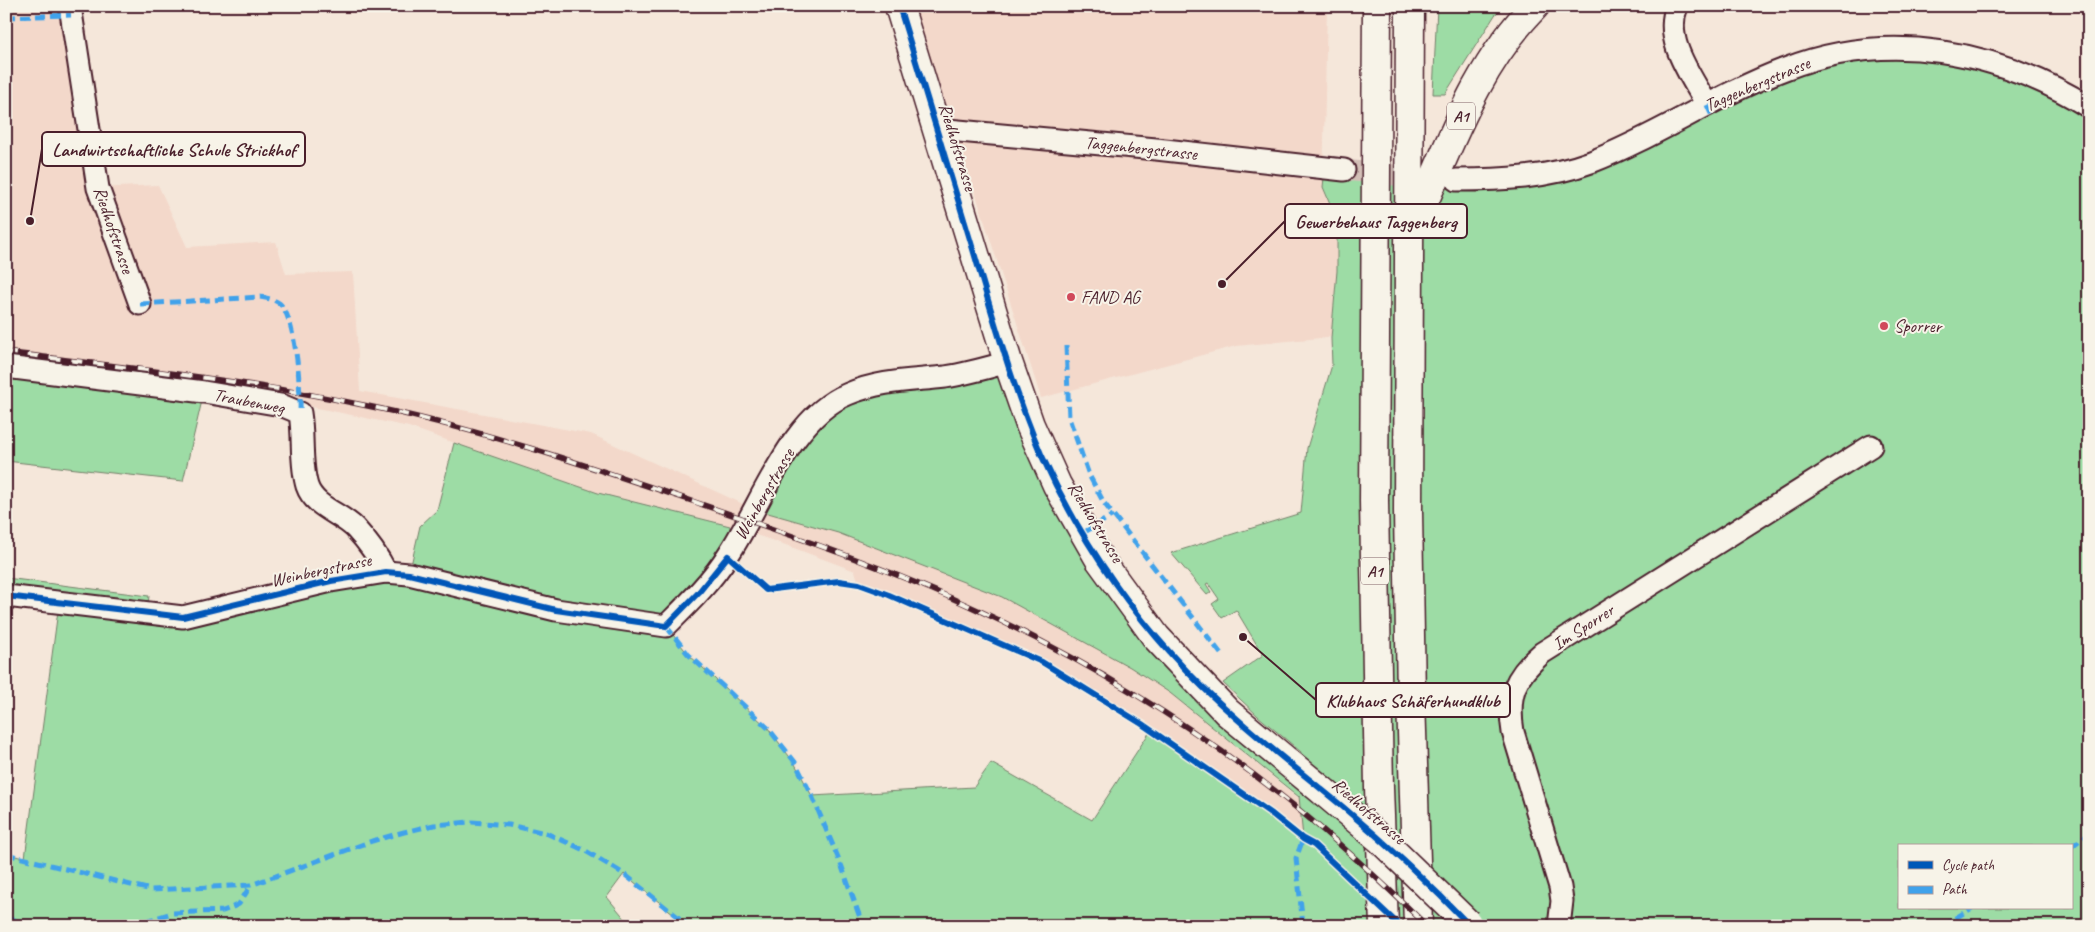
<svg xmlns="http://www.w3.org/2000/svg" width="2095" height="932" font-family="Caveat,sans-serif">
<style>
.built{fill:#f3d8ca}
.green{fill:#9ddca5;stroke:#747e68;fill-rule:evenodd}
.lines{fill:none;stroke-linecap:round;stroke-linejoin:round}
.street-tunnel{stroke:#d3bfb7;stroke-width:21;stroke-dasharray:21 11;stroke-linecap:butt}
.street-casing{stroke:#4a1f2b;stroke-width:25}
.secondary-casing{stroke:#4a1f2b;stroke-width:31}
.highway-casing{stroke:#4a1f2b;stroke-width:31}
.street{stroke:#f7f3e8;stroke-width:21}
.secondary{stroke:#f7f3e8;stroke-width:28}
.highway{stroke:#f7f3e8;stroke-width:28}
.rail-casing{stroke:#4a1f2b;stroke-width:5.5}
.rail{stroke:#f7f3e8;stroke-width:4;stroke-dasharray:11;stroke-linecap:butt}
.secondary-bridge-casing{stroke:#4a1f2b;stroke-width:31;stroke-linecap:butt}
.secondary-bridge{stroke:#f7f3e8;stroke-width:28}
.quiet{stroke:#40a2eb;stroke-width:5;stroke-dasharray:10 5;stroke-linecap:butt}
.cycleway-casing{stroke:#f7f3e8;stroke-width:9}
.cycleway{stroke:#0057b8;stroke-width:6}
.poi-dot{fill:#d1495b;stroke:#f7f3e8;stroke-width:2}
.labels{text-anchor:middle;stroke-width:4;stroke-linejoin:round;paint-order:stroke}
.shield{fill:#f7f3e8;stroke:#7e5f64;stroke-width:1}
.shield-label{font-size:16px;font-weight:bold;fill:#4a1f2b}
.street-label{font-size:18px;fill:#4a1f2b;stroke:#f7f3e8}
.poi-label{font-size:18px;fill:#4a1f2b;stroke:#f7f3e8;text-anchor:start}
.leader{fill:none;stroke:#4a1f2b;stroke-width:2}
.callout-dot{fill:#4a1f2b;stroke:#f7f3e8;stroke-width:2}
.callout{fill:#f7f3e8;stroke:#4a1f2b;stroke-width:2}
.callout-label{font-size:19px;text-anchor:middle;font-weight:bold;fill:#4a1f2b}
</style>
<rect width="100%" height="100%" fill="#f5e7da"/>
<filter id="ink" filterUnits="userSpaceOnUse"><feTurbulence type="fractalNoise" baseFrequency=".02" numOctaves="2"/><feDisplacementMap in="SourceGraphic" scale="10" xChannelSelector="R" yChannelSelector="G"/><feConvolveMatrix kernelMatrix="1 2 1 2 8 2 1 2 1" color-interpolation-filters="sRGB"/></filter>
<g filter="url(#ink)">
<!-- built -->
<g class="built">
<polygon points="6,6 65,6 98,188 158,185 187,247 276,242 286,274 353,272 360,391 591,434 754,509 838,533 1002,597 1130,667 1170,693 1325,820 1303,839 1272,814 1142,724 1042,662 889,595 859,584 855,571 783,544 750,533 729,539 730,526 598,493 409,427 308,406 300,413 6,367"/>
<polygon points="899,6 1327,6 1323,187 1336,220 1337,271 1331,337 1236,346 1041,398 969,173 937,129"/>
</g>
<!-- green -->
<g class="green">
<polygon points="1437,6 1503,6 1495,15 1445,94 1433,94"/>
<path d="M1919 49 2089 107V926H689L624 874 607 897 631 926H6V854L25 858 59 603 6 596V578L149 596 147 613 409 574 420 526 437 510 454 443 598 493 730 526 729 539 666 626 688 654 768 728 795 764 812 796 974 787 991 763 1092 820 1151 730 1272 814 1303 838 1299 796V797L1170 693 1130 667 1002 597 838 533 754 509 821 410 1008 362 1073 537 1297 770 1301 752 1258 716 1223 683 1263 655 1236 610 1222 618 1212 604 1219 599 1208 583 1206 584 1211 592 1207 595 1171 553 1301 513 1307 448 1332 365 1331 338 1337 271V220L1323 187 1325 169 1412 178 1549 173 1785 68ZM1899 846H2071V908H1899Z"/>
<polygon points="6,367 204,392 183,481 6,461"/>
</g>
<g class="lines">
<!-- street-tunnel -->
<polyline class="street-tunnel" points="1344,170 1424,178"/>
<defs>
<g id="street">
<polyline points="70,6 98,188 140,304"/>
<path d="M1677 6C1663 40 1691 75 1707 105"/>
<polyline points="937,129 1156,149 1344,170"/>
<path d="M1456 180C1501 180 1548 178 1591 162 1658 136 1718 94 1785 69 1888 29 1997 50 2089 107"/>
<path d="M6 367 204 392 281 405 300 413C304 437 300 463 307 486 314 507 340 513 355 528 367 541 378 556 386 572"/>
<path d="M6 596 183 617 331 581 386 572 409 574 556 610 666 626C688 604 711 582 728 555 761 506 790 417 848 394 882 380 911 381 945 377 966 374 987 368 1008 362"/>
<path d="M1559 926 1562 901 1560 887 1513 732C1507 695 1514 677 1542 653L1871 446"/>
</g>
<polyline id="secondary" points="899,6 1008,362 1030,425 1057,485 1100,560 1156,637 1227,712 1324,792"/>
<g id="highway">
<polyline points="1377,6 1374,501 1379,788 1384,926"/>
<polyline points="1410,6 1408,511 1411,699 1418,926"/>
<path d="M1413 227C1448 150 1474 68 1535 6"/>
</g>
</defs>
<!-- street casing -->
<use href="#street" class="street-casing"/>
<!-- secondary casing -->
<use href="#secondary" class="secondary-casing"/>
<!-- highway casing -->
<use href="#highway" class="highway-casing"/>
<!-- street -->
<use href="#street" class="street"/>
<!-- secondary -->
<use href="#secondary" class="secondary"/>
<!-- highway -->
<use href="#highway" class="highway"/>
<defs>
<path id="rail" d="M6 352C125 368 246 380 363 405 476 428 586 465 695 502 791 535 888 568 980 611 1091 663 1197 728 1293 805 1340 843 1384 884 1427 926"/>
</defs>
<!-- rail casing -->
<use href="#rail" class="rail-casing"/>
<!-- rail -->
<use href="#rail" class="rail"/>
<defs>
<polyline id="secondary-bridge" points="1324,792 1380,839 1467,923"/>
</defs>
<!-- secondary-bridge casing -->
<use href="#secondary-bridge" class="secondary-bridge-casing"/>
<!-- secondary-bridge -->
<use href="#secondary-bridge" class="secondary-bridge"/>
<!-- quiet -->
<g class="quiet">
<polyline points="6,17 71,15"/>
<polyline points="1707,105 1713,118"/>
<path d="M140 304 260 297C267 298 273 299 279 303 296 316 301 391 300 413"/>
<polyline points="1066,346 1069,418 1089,475 1104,503 1222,655"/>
<polyline points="1083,533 1113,515"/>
<polyline points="666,626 688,654 768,728 795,762 812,796 842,867 863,926"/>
<polyline points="2071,847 2089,833"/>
<polyline points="6,854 151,890 251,885 372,841 404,832 434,825 471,822 509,825 546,833 584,850 624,874 689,926"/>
<polyline points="6,918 39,926"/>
<polyline points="130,926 172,913 223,911 231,908 239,904 251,885"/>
<polyline points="1303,926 1296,858 1303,839"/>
<polyline points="1942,926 1972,908"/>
</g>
<defs>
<g id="cycleway">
<path d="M899 6C922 83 946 159 969 236 991 309 1011 384 1041 454 1074 527 1119 596 1172 655 1224 713 1284 758 1343 807 1387 844 1430 884 1470 926"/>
<polyline points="6,596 183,617 331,581 386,572 409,574 556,610 666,626 699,592 728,556 766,590 839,581 859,584 889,595 1042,662 1142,724 1272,814 1303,839 1314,845 1400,926"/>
</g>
</defs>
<!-- cycleway casing -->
<use href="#cycleway" class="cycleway-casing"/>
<!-- cycleway -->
<use href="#cycleway" class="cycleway"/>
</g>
</g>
<!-- markers -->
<g class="poi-dot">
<circle cx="1071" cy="297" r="5"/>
<circle cx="1884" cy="326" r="5"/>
</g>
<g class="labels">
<!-- shield labels -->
<g class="shield">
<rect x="1447" y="102.5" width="28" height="27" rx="4"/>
<rect x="1361" y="557.5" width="28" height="27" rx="4"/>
</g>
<g class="shield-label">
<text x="1461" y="122">A1</text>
<text x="1375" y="577">A1</text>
</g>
<!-- street labels -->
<g class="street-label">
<text transform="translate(1757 84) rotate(-23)" y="6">Taggenbergstrasse</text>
<text transform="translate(958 147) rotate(73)" y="6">Riedhofstrasse</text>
<text transform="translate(1141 148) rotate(6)" y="6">Taggenbergstrasse</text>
<text transform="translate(114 230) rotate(71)" y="6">Riedhofstrasse</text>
<text transform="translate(249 401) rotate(11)" y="6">Traubenweg</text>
<text transform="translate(764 494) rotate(-60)" y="6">Weinbergstrasse</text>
<text transform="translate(1096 522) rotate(59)" y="6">Riedhofstrasse</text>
<text transform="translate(321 570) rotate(-12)" y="6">Weinbergstrasse</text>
<text transform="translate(1583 627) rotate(-33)" y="6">Im Sporrer</text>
<text transform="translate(1369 811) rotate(41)" y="6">Riedhofstrasse</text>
</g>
<!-- poi labels -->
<g class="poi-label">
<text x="1081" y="303">FAND AG</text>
<text x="1894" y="332">Sporrer</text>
</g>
</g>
<!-- callouts -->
<path class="leader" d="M30 221L42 149M1222 284L1285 221M1243 637L1316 700"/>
<g class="callout-dot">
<circle cx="30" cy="221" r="5"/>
<circle cx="1222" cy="284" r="5"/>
<circle cx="1243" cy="637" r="5"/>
</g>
<g class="callout">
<rect x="42" y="132" width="263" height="34" rx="5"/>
<rect x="1285" y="204" width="182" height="34" rx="5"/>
<rect x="1316" y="683" width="194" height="34" rx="5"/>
</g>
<g class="callout-label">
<text x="174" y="156">Landwirtschaftliche Schule Strickhof</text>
<text x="1376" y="228">Gewerbehaus Taggenberg</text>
<text x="1413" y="707">Klubhaus Schäferhundklub</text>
</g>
<!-- margin -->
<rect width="2095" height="932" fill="none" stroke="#f7f3e8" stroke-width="25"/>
<rect x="12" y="12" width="2070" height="907" fill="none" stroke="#4a1f2b" stroke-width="2" filter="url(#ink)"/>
<!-- legend -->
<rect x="1898" y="844" width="175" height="65" fill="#f7f3e8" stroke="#b29e9c"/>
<rect x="1908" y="861" width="25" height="8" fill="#0057b8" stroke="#b29e9c"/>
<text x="1942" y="870" font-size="15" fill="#4a1f2b">Cycle path</text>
<rect x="1908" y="886" width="25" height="8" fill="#40a2eb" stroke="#b29e9c"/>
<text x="1942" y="894" font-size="15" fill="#4a1f2b">Path</text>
</svg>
